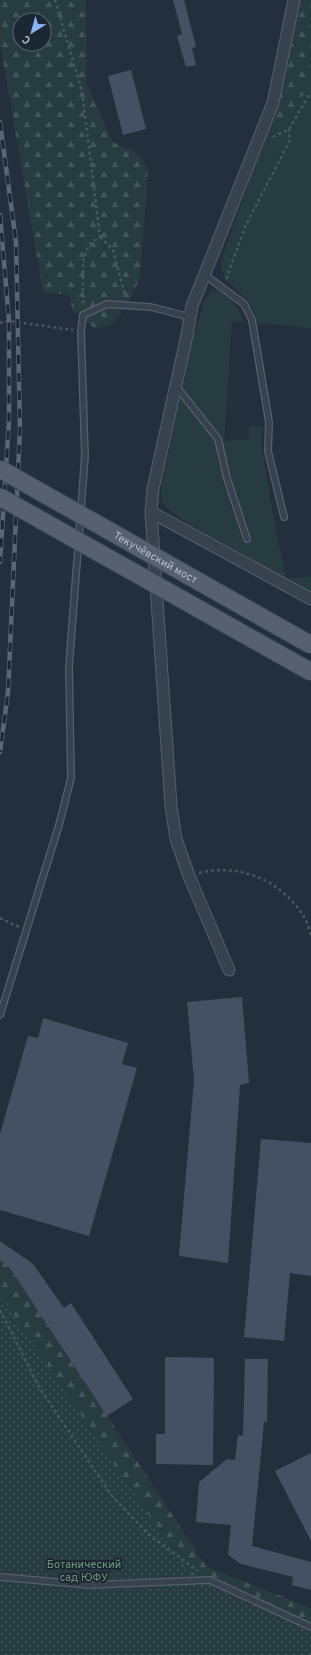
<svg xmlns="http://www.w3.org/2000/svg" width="311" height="1655" font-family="Overpass,sans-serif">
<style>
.grass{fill:#263c3f}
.forest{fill:url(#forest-firs);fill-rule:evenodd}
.park{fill:url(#park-dots)}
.building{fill:#455162}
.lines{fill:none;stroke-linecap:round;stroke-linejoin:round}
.lane-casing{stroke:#565f6c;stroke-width:8}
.street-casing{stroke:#565f6c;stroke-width:13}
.path{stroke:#44595c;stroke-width:2.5;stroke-dasharray:3 3;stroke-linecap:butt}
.lane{stroke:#38414e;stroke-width:5.5}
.street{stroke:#38414e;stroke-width:11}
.rail-casing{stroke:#5a6575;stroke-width:4.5}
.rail{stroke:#1d2633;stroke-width:3;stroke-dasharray:9;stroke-linecap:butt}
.primary-bridge-casing{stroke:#414a57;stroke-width:19;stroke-linecap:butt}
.primary-bridge{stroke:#56606e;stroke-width:17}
.labels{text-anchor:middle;stroke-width:4;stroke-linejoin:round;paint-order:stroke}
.street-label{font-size:11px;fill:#b4bcc9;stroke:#1d2633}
.park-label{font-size:11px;fill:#6b9a76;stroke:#1d2633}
</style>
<defs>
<pattern id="forest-firs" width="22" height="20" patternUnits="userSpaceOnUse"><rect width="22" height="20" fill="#263c3f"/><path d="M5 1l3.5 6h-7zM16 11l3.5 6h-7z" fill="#435659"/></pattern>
<pattern id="park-dots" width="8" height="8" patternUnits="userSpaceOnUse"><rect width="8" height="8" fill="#263c3f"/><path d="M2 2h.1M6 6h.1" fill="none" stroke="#435659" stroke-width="1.8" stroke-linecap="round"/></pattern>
</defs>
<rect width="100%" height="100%" fill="#242f3e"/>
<!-- grass -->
<g class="grass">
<path d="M311 80V328L257 323C252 289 220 290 221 260L271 120 288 124Z"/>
<path d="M212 290C225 290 242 310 243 322L232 321 224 441 249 439V426L263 427 261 441 273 514 286 579 311 576V592C285 579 259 564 233 550 208 536 181 523 162 502L161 490 165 469 191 345 204 301Z"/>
</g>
<!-- forest -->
<g class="forest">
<path d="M0 0H86L87 85 113 142 134 151 148 168 140 278 127 305 112 325 94 328 72 310 70 295 43 292 0 42ZM20 20H44V44H20Z"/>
<polygon points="298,0 311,0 311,80 288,124 277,125 271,120"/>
<polygon points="0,1260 10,1268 206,1566 311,1608 311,1647 0,1655"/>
</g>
<!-- park -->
<polygon class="park" points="0,1295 188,1573 311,1623 311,1655 0,1655"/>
<!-- building -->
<g class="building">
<polygon points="173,0 184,0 196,47 192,48 196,65 186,67 177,36 182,34"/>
<polygon points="131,70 146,129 123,135 108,76"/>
<polygon points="242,997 249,1083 240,1085 228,1263 179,1256 194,1080 187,1002"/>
<polygon points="43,1018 128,1043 122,1064 137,1068 89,1236 0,1210 0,1134 28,1036 38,1038"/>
<polygon points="261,1139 311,1143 311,1276 290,1273 284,1341 244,1337"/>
<polygon points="0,1241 33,1264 64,1308 71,1303 133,1399 107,1416 10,1268 0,1260"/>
<polygon points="165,1357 214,1358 213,1465 156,1464 156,1434 165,1434"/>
<polygon points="245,1359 268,1359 267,1422 264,1422 252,1546 311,1562 311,1590 292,1585 293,1577 241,1564 228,1555 231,1525 196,1522 199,1482 227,1459 235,1460 238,1435 243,1436"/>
<polygon points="311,1453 311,1541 275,1471"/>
</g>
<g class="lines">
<defs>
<g id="lane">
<polyline points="205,275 244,304 252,320 269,422 268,451 284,517"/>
<polyline points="176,386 218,439 227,478 247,539"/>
<polyline points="0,1015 59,825 71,778 69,667 85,456 81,332 83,315 107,304 151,307 190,317"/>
<polyline points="0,1577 90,1585 210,1580 311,1627"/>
</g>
<g id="street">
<polyline points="151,512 311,599"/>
<polyline points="229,970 189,876 176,839 171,806 151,512 153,489 187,335 192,306 273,103 294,0"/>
</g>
</defs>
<!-- lane casing -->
<use href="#lane" class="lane-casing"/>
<!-- street casing -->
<use href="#street" class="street-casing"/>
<!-- path -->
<g class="path">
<polyline points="55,0 82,91 100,237 89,245 83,261 83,305"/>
<polyline points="273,137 289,129 311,92"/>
<polyline points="100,237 113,250 125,296"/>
<polyline points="226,279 246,225 290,140 289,129"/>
<polyline points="0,323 9,321 73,330"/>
<path d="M199 873C240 863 280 880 303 915 307 921 309 929 311 935"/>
<polyline points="0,918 19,927"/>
<polyline points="0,1310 39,1387 112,1496 148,1534 198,1571"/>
</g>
<!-- lane -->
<use href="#lane" class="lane"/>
<!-- street -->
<use href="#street" class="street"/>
<defs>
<g id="rail">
<polyline points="0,122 16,242 20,429 8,692 0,752"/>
<polyline points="0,215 9,321 9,421 0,562"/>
</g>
</defs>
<!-- rail casing -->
<use href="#rail" class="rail-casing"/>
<!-- rail -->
<use href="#rail" class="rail"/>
<defs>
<g id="primary-bridge">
<path id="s1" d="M0 469 311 645"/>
<polyline points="0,497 311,672"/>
</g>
</defs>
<!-- primary-bridge casing -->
<use href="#primary-bridge" class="primary-bridge-casing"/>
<!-- primary-bridge -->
<use href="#primary-bridge" class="primary-bridge"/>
</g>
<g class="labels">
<!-- street labels -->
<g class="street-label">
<text dy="4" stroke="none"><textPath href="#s1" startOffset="179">Текучёвский мост</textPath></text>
</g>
<!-- park labels -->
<g class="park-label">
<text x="84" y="1568">Ботанический<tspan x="84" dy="13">сад ЮФУ</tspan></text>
</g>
</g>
<!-- north arrow -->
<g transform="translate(32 32) rotate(217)"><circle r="19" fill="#1d2633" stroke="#59626f"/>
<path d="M0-3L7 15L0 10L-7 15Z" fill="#8ab4f8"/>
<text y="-6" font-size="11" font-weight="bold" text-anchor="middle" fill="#b4bcc9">С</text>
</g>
</svg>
